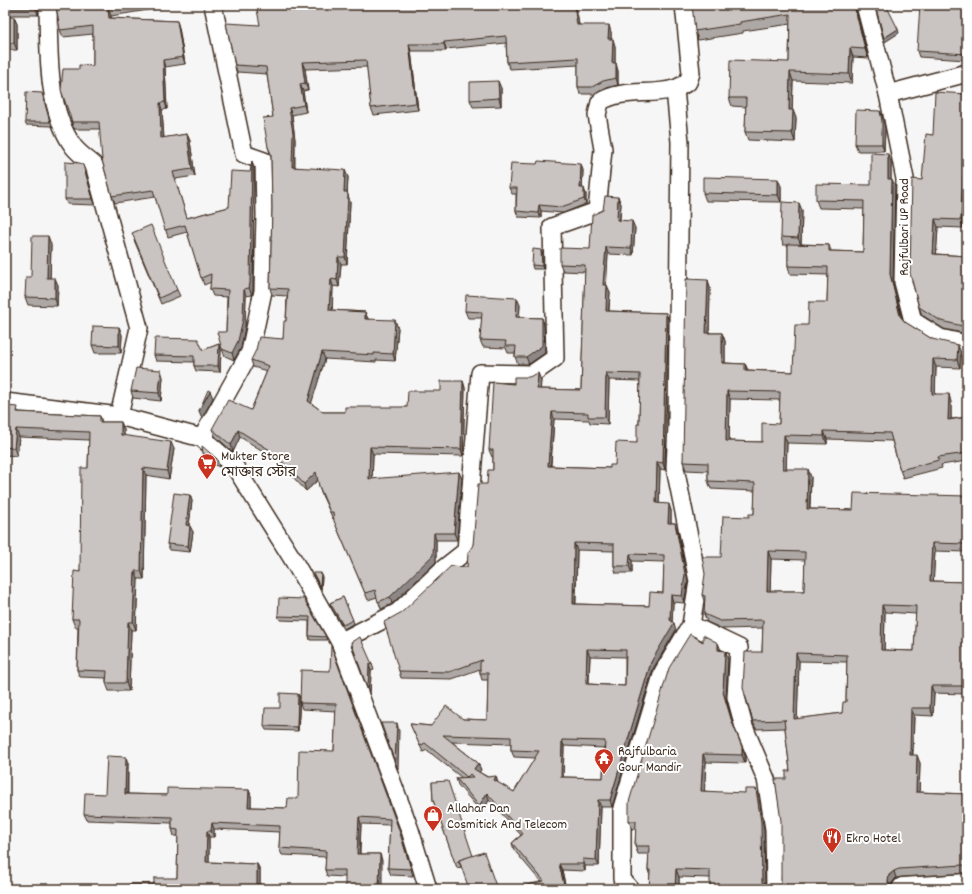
<svg xmlns="http://www.w3.org/2000/svg" width="972" height="894" font-family="Dekko,'Noto Sans Bengali',sans-serif">
<style>
.lines{fill:none;stroke-linecap:round;stroke-linejoin:round}
.street-casing{stroke:#3b2a1e;stroke-width:20}
.secondary-casing{stroke:#3b2a1e;stroke-width:25}
.street{stroke:#fff;stroke-width:17}
.secondary{stroke:#fff;stroke-width:22}
.wall{fill:#ada8a6;stroke:#3b2a1e;fill-rule:evenodd}
.shaded-wall{fill:#8d8887;stroke:#3b2a1e}
.building{fill:#c9c3c1;stroke:#3b2a1e;fill-rule:evenodd}
.labels{text-anchor:middle;stroke-width:4;stroke-linejoin:round;paint-order:stroke}
.street-label{font-size:14px;fill:#3b2a1e;stroke:#fff}
.poi-label{font-size:14px;fill:#3b2a1e;stroke:#fff;text-anchor:start}
</style>
<rect width="100%" height="100%" fill="#f7f6f6"/>
<filter id="ink" filterUnits="userSpaceOnUse"><feTurbulence type="fractalNoise" baseFrequency=".025" numOctaves="2"/><feDisplacementMap in="SourceGraphic" scale="8" xChannelSelector="R" yChannelSelector="G"/><feConvolveMatrix kernelMatrix="1 2 1 2 8 2 1 2 1" color-interpolation-filters="sRGB"/></filter>
<g filter="url(#ink)">
<g class="lines">
<defs>
<g id="street">
<path d="M48 5C49 49 46 108 73 146 78 153 87 159 94 165L139 328 119 416"/>
<polyline points="865,5 888,94 905,179 903,282 913,321 940,338 967,344"/>
<polyline points="888,94 967,73"/>
<polyline points="5,402 119,416 202,438 235,467 292,558 340,642 410,830 428,889"/>
<polyline points="202,438 250,352 263,291 265,215 264,161 244,154 213,5"/>
<polyline points="691,625 739,648 736,697 744,727 766,779 774,829 775,889"/>
<path d="M340 642 398 612 443 569 466 551 480 373 532 374 555 358 552 227 597 211 603 149 597 115 600 102C621 88 651 96 674 89 679 88 684 84 688 82L691 73 684 5"/>
<polyline points="630,889 622,879 622,808 663,672 691,625 698,581 675,468 677,425 680,142 675,89"/>
</g>
<polyline id="secondary" points="903,889 967,885"/>
</defs>
<!-- street casing -->
<use href="#street" class="street-casing"/>
<!-- secondary casing -->
<use href="#secondary" class="secondary-casing"/>
<!-- street -->
<use href="#street" class="street"/>
<!-- secondary -->
<use href="#secondary" class="secondary"/>
</g>
<!-- wall -->
<g class="wall">
<polygon points="5,5 39,5 38,15 8,15 5,8"/>
<polygon points="56,5 179,5 111,16 111,18 177,21 179,28 185,64 165,67 167,109 162,110 164,138 187,134 190,141 195,176 175,179 187,218 229,207 250,172 254,168 253,290 252,295 246,296 245,327 241,348 234,360 225,356 222,349 226,332 227,297 213,296 210,289 211,282 204,285 187,232 168,237 155,197 115,203 112,196 100,129 75,129 73,127 71,119 79,69 93,66 93,34 63,37 60,30"/>
<polygon points="576,5 579,25 611,32 611,39 615,46 615,63 618,71 618,85 605,88 595,94 580,94 578,87 578,65 510,69 507,62 506,43 446,49 446,51 411,51 418,110 374,115 371,108 367,67 305,69 308,90 303,91 306,112 292,115 295,140 295,167 348,177 347,192 350,202 347,264 341,264 339,287 333,286 332,310 365,312 368,319 398,328 395,361 376,360 376,362 325,359 311,403 323,412 345,412 407,407 463,381 465,388 463,456 373,454 372,479 462,479 457,540 436,540 436,562 392,604 381,609 377,597 368,600 337,528 334,519 333,519 321,493 319,486 318,480 306,491 276,459 240,437 233,452 215,436 212,429 251,410 267,371 253,367 251,360 283,339 286,321 287,296 272,295 270,288 272,208 271,156 268,147 273,117 267,74 237,72 235,65 260,25"/>
<polygon points="720,5 855,5 868,58 853,57 852,83 793,81 792,110 796,118 795,142 748,140 745,132 746,107 732,106 729,98 789,62 790,24 743,31 743,33 698,40 695,31 713,6"/>
<polygon points="967,5 967,60 919,57 917,51"/>
<polygon points="5,17 14,17 17,24 17,50 5,50"/>
<polygon points="501,88 501,106 473,107 470,100"/>
<polygon points="967,94 967,183 966,183 963,228 938,227 936,254 967,256 967,252 967,334 944,329 922,315 919,307 922,180 933,135"/>
<polygon points="43,96 52,126 26,125 25,122"/>
<polygon points="880,111 883,118 885,129 884,151 858,151 855,144"/>
<path d="M891 162V179L895 186 893 282 902 318 905 322 932 339 961 353 960 368 936 367 935 394 951 402V419L967 417V461L941 465 942 468 903 478 900 470 892 441 827 439V444L787 443 786 469 811 477 810 509 853 510 967 496V552L935 551 933 581 967 582V719L965 715 966 694 934 693 933 716 914 715 913 755 920 763 919 792 967 794V873L902 877 896 878 892 883 781 886 786 779 790 771 785 728 756 729 753 721 762 652 763 628 723 629 707 622 704 614 705 603 702 595 721 557 749 517 754 514 755 491 711 489 708 481V471L686 470 683 462 708 280 710 288 709 333H722L725 341V363L745 364 748 370 793 372 808 325 827 302 828 275 790 274 788 266V245H783L781 237 802 210 801 244 829 245 831 251 863 252 864 209 819 208 816 200 871 185ZM730 399 780 400 779 424 762 442 729 441ZM771 559 805 560 804 591H770ZM885 612 916 614 914 651 884 650ZM799 661 847 662 846 702 842 713 797 719Z"/>
<polygon points="83,165 95,205 67,204 65,199"/>
<polygon points="583,170 582,188 586,194 586,204 563,213 541,211 541,218 518,217 516,211 516,194 512,194 509,188"/>
<polygon points="781,186 781,202 706,201 703,193"/>
<path d="M618 197 621 204 620 220 635 228 633 255 608 254 606 285 610 292 609 311 666 313 668 319 665 470 660 469 659 503 671 510V523H675L677 530 688 581 684 603 673 602 672 622 676 630 653 669 612 807H601L599 866H585V871L562 870 566 889 541 882 514 850 512 843 521 835 489 800 482 813 458 785 456 778H462L427 750 423 752 410 724 431 726 463 719 487 720 488 680H482L480 673V669L452 679 401 678 399 671 402 612 467 567 473 545 487 484 493 470V457H492L489 450 514 384 541 380 540 389 581 390 585 272 563 271 560 264 590 249 603 210ZM609 380 640 381 639 424 637 443 615 465 610 468 551 466 554 419 589 420 590 423 608 424ZM577 550 614 551V566L616 573H632V561L664 562 663 593 649 606 576 604ZM590 656 625 657V686L589 684ZM452 742 511 744V750L514 757 535 758 514 792 479 772 481 770 478 763ZM564 746 604 748 603 778 563 777Z"/>
<polygon points="134,240 177,290 180,296 161,304"/>
<polygon points="51,244 50,278 58,285 57,306 28,305 25,297 31,277"/>
<polygon points="541,250 543,254 543,269 533,269 532,265"/>
<polygon points="520,305 519,317 542,318 544,325 545,353 529,364 518,364 515,357 515,353 508,353 506,348 483,347 480,340 482,318 468,318 465,311"/>
<polygon points="119,327 122,335 121,353 95,353 92,345"/>
<polygon points="219,344 221,350 220,372 196,371 194,366 194,362 156,361 154,355 203,350"/>
<polygon points="163,377 161,401 133,398 131,391"/>
<polygon points="5,406 20,412 100,416 102,422 121,422 124,430 124,436 174,449 169,479 146,475 144,579 138,579 136,630 131,630 129,691 109,691 106,683 106,678 80,677 77,670 78,627 75,627 72,619 80,572 88,468 89,440 19,437 17,456 5,455"/>
<polygon points="203,453 217,459 219,467 206,460"/>
<polygon points="190,495 192,501 189,526 193,532 190,552 170,550 167,544"/>
<polygon points="313,573 322,577 321,589 314,576"/>
<polygon points="343,597 354,623 344,629 331,607 330,603"/>
<polygon points="304,599 326,637 327,640 310,640 309,636 309,621 280,620 278,616"/>
<polygon points="5,608 9,625 5,626"/>
<polygon points="351,642 372,664 374,670 371,671 370,695"/>
<polygon points="703,642 721,651 725,651 728,659 726,699 734,727 745,755 745,763 706,762 704,791 759,797 764,830 765,886 710,878 679,877 679,889 649,889 650,876 648,870 649,854 638,854 635,846 636,829 632,829 629,821"/>
<polygon points="330,671 401,833 413,876 391,875 388,868 390,825 361,824 360,854 380,854 382,861 345,877 327,876 325,870 326,857 282,855 279,848 280,832 214,829 214,837 209,837 209,862 257,864 260,870 260,886 261,886 263,889 129,889 154,884 177,878 178,836 174,836 172,829 172,823 87,820 84,814 105,794 128,763 128,794 167,795 249,790 251,796 251,807 287,808 298,798 334,751 336,711 302,709 300,703"/>
<polygon points="298,694 300,698 298,731 266,730 264,726 280,708"/>
<polygon points="432,782 461,867 457,868 433,800"/>
</g>
<!-- shaded-wall -->
<g class="shaded-wall">
<polygon points="36,5 39,5 38,15 36,8"/>
<polygon points="574,5 576,5 580,32 577,25"/>
<polygon points="854,5 855,5 868,58 865,49"/>
<polygon points="108,8 111,16 112,25 109,18"/>
<polygon points="14,17 17,24 17,50 14,43"/>
<polygon points="177,21 179,28 185,64 183,57"/>
<polygon points="609,25 611,32 611,46 608,39"/>
<polygon points="898,29 899,33 885,42 884,38"/>
<polygon points="613,39 615,46 615,71 612,63"/>
<polygon points="444,42 446,49 446,51 444,44"/>
<polygon points="409,44 411,51 418,110 416,103"/>
<polygon points="850,48 853,57 852,83 849,74"/>
<polygon points="163,60 165,67 167,109 165,102"/>
<polygon points="302,62 305,69 308,90 305,83"/>
<polygon points="616,63 618,71 618,85 616,78"/>
<polygon points="790,72 793,81 792,118 789,110"/>
<polygon points="498,81 501,88 501,106 499,98"/>
<polygon points="300,84 303,91 306,112 304,105"/>
<polygon points="160,103 162,110 164,145 161,138"/>
<polygon points="289,108 292,115 295,140 294,174 292,167"/>
<polygon points="793,110 796,118 795,142 792,133"/>
<polygon points="880,111 883,118 885,129 884,151 882,144"/>
<polygon points="187,134 190,141 195,176 192,169"/>
<polygon points="888,154 891,162 891,186 888,179"/>
<polygon points="252,161 254,168 253,290 252,295 249,288"/>
<polygon points="581,164 583,170 582,193 580,188"/>
<polygon points="345,170 348,177 347,199 344,192"/>
<polygon points="963,175 966,183 963,228 961,220"/>
<polygon points="778,179 781,186 781,202 778,195"/>
<polygon points="892,179 895,186 893,282 903,323 900,316 890,274"/>
<polygon points="584,188 586,194 586,204 584,199"/>
<polygon points="347,192 350,202 347,264 345,257"/>
<polygon points="618,197 621,204 619,227 617,220"/>
<polygon points="799,203 802,210 801,245 798,238"/>
<polygon points="539,205 541,211 541,218 538,213"/>
<polygon points="935,219 938,227 936,261 933,254"/>
<polygon points="632,221 635,228 633,255 631,248"/>
<polygon points="48,236 51,244 50,285 47,278"/>
<polygon points="606,247 608,254 606,292 603,285"/>
<polygon points="541,250 543,254 543,269 542,266"/>
<polygon points="338,257 341,264 339,287 337,280"/>
<polygon points="55,278 58,285 57,306 55,298"/>
<polygon points="331,279 333,286 332,317 329,310"/>
<polygon points="708,280 710,288 709,340 706,333"/>
<polygon points="607,285 610,292 608,318 606,311"/>
<polygon points="244,289 246,296 245,327 241,348 234,360 232,353"/>
<polygon points="517,298 520,305 519,324 516,317"/>
<polygon points="365,312 368,319 365,319"/>
<polygon points="666,313 668,319 665,470 663,463"/>
<polygon points="542,318 544,325 545,353 529,364 526,357"/>
<polygon points="395,320 398,328 395,361 393,354"/>
<polygon points="119,327 122,335 121,353 119,346"/>
<polygon points="722,333 725,341 725,371 722,363"/>
<polygon points="219,344 221,350 220,372 218,366"/>
<polygon points="958,345 961,353 960,368 957,360"/>
<polygon points="322,352 325,359 310,408 308,401"/>
<polygon points="933,359 936,367 935,401 932,394"/>
<polygon points="745,364 748,371 745,370"/>
<polygon points="161,370 163,377 161,401 159,393"/>
<polygon points="538,373 541,380 540,396 537,389"/>
<polygon points="606,373 609,380 608,424 605,417"/>
<polygon points="463,381 465,388 463,456 461,449"/>
<polygon points="210,391 213,398 202,418 199,411"/>
<polygon points="727,391 730,399 729,448 726,441"/>
<polygon points="949,394 951,402 951,427 948,420"/>
<polygon points="552,412 554,419 550,473 548,466"/>
<polygon points="121,422 124,430 124,443 121,435"/>
<polygon points="16,429 19,437 17,456 14,448"/>
<polygon points="238,430 240,437 233,452 231,445"/>
<polygon points="824,431 827,439 827,444 824,436"/>
<polygon points="784,435 787,443 786,477 783,469"/>
<polygon points="171,442 174,449 169,479 167,471"/>
<polygon points="370,447 373,454 372,486 369,479"/>
<polygon points="657,462 660,469 659,510 656,503"/>
<polygon points="143,468 146,475 144,579 141,571"/>
<polygon points="808,469 811,477 809,517 807,509"/>
<polygon points="316,472 319,479 306,491 304,484"/>
<polygon points="459,472 462,479 457,540 454,533"/>
<polygon points="190,495 192,501 188,531 186,525"/>
<polygon points="669,504 671,510 671,530 668,523"/>
<polygon points="675,523 677,530 688,581 684,603 682,596"/>
<polygon points="190,526 193,532 190,552 188,546"/>
<polygon points="434,533 436,540 436,562 392,604 390,597"/>
<polygon points="574,543 577,550 575,611 573,604"/>
<polygon points="932,543 935,551 933,589 930,581"/>
<polygon points="768,551 771,559 770,599 767,591"/>
<polygon points="630,554 632,561 632,573 629,566"/>
<polygon points="135,571 138,579 136,630 133,622"/>
<polygon points="321,573 322,577 321,589 320,586"/>
<polygon points="671,595 673,602 672,626 674,623 676,630 653,669 612,807 610,800 651,662 670,620"/>
<polygon points="882,605 885,612 884,658 881,650"/>
<polygon points="5,608 9,625 6,618 5,613"/>
<polygon points="128,622 131,630 129,691 126,683"/>
<polygon points="718,643 721,650 718,650"/>
<polygon points="587,649 590,656 588,691 586,684"/>
<polygon points="725,651 728,659 726,699 734,730 732,722 723,692"/>
<polygon points="796,653 799,661 797,727 794,719"/>
<polygon points="369,665 371,671 370,695 368,690"/>
<polygon points="931,686 934,693 933,716 930,708"/>
<polygon points="298,694 300,698 298,731 297,727"/>
<polygon points="911,708 914,715 912,762 910,755"/>
<polygon points="397,723 399,731 398,769 395,762"/>
<polygon points="562,740 564,746 563,783 561,777"/>
<polygon points="742,747 745,755 745,763 742,755"/>
<polygon points="703,754 706,762 704,799 701,791"/>
<polygon points="917,755 920,763 919,800 916,792"/>
<polygon points="126,757 128,763 127,800 125,794"/>
<polygon points="478,763 481,770 476,776 474,769"/>
<polygon points="496,776 498,783 494,780"/>
<polygon points="756,789 759,797 764,830 765,889 762,882"/>
<polygon points="249,790 251,796 251,814 248,807"/>
<polygon points="487,793 489,800 482,813 479,806"/>
<polygon points="598,800 601,807 599,866 596,860"/>
<polygon points="359,817 361,824 359,860 357,854"/>
<polygon points="212,823 214,829 214,837 211,831"/>
<polygon points="207,831 209,837 209,869 206,862"/>
<polygon points="380,854 382,861 382,889 379,889"/>
<polygon points="583,859 585,866 585,871 583,864"/>
<polygon points="257,864 260,870 260,889 257,886"/>
<polygon points="559,864 562,870 566,889 565,889"/>
<polygon points="676,869 679,877 679,889 675,889"/>
<polygon points="894,871 896,878 892,883 891,889 890,889 888,882 889,875"/>
</g>
<!-- building -->
<g class="building">
<rect x="5" y="5" width="31" height="3"/>
<polygon points="56,5 131,5 108,8 109,18 177,21 183,57 163,60 165,102 160,103 161,138 187,134 192,169 173,172 187,218 229,207 231,171 250,172 252,161 250,283 249,288 244,289 243,319 238,341 232,353 222,349 217,332 226,332 228,290 210,289 211,274 201,278 185,225 165,230 153,190 112,196 102,160 99,122 72,122 71,119 61,90 63,69 79,69 79,65 93,66 93,26 60,30"/>
<polygon points="256,5 574,5 577,25 609,25 608,39 613,39 612,63 616,63 616,78 603,81 592,87 578,87 578,58 507,62 506,36 444,42 444,44 409,44 416,103 371,108 366,60 302,62 305,83 300,84 304,105 289,108 293,133 292,167 345,170 344,192 347,192 348,195 345,257 338,257 337,280 331,279 329,310 365,312 365,319 395,320 393,354 374,353 374,355 322,352 308,401 323,412 345,412 345,407 407,407 408,391 441,391 441,381 463,381 461,449 370,447 369,479 459,472 454,533 434,533 433,555 390,597 378,602 375,590 365,593 334,521 333,512 330,512 319,486 316,472 304,484 273,452 238,430 231,445 212,429 228,400 251,410 269,366 251,360 256,350 259,337 283,339 284,321 286,321 288,289 270,288 272,208 271,154 268,147 263,118 273,117 266,67 235,65 226,23 260,25"/>
<polygon points="692,5 711,5 711,6 720,5 854,5 865,49 850,48 849,74 790,72 789,110 793,110 792,133 745,132 746,98 729,98 730,60 789,62 790,14 740,22 740,24 695,31"/>
<polygon points="875,5 886,5 898,29 884,38"/>
<polygon points="920,5 967,5 967,54 917,51"/>
<rect x="5" y="17" width="9" height="26"/>
<polygon points="498,81 499,98 470,100 470,82"/>
<polygon points="26,92 42,93 50,122 25,122"/>
<polygon points="935,92 967,94 967,175 963,175 961,220 935,219 933,254 967,256 967,252 967,327 941,321 919,307 910,273 912,179 922,180 926,134 933,135"/>
<polygon points="856,110 880,111 882,121 882,144 855,144"/>
<path d="M871 153 888 154V179H892L890 274 900 316 905 322 932 339 958 345 957 360 933 359 932 394H949L948 420 967 417V453L938 457 939 460 900 470 890 433 824 431V436L784 435 783 469H808L807 509 853 510 854 493 967 496V544L932 543 930 581 967 582V715H965L966 686H931L930 708H911L910 755H917L916 792 967 794V866L963 865 899 869 894 871 889 875 888 882 891 889H778L781 886V821L775 779H786V771H790L784 720H786L753 721 743 688 745 652H762L763 620 720 621 704 614 705 596 702 595 705 574 702 557H721L723 516 749 517V514H754L755 483 708 481V463L683 462 686 279 708 280 706 333H722V363L745 364V370L793 372 795 325H808L809 302H827L828 267 788 266V244L829 245V251L863 252 864 201 816 200V184L871 185ZM727 391 780 392 779 424 762 423V442L726 441ZM768 551 805 552 804 591H767ZM882 605 916 606 914 651 881 650ZM796 653 847 655 846 702H843L842 713 794 719Z"/>
<polygon points="538,161 581,164 580,188 584,188 584,199 561,207 539,205 538,213 516,211 517,188 509,188 511,163 537,164"/>
<polygon points="65,162 80,163 83,165 93,199 65,199"/>
<polygon points="703,177 778,179 778,195 703,193"/>
<path d="M605 196 618 197 617 220 632 221 631 248 606 247 603 285H607L606 311 666 313 663 463 657 462 656 503 669 504 668 523H675L685 574 682 596 671 595 670 620 674 623 651 662 610 800H598L596 860 583 859V864H559L565 889H509L544 881 512 843 523 834 487 793 479 806 456 778 473 777 470 774 467 777 425 743 420 746 410 724 431 726 446 706 463 719 487 720 488 673H480V663L482 660 449 672 399 671 384 622 402 612 451 566 467 567 468 553 473 545 478 484H487L488 470H493V450H489L493 382 514 384V377H529L538 373 537 389 581 390 585 265 560 264V248L590 249 592 215 603 210ZM606 373 640 374 639 424H637V443L616 442 615 465H610V468L548 466 552 412 588 413V417H605ZM574 543 614 544V566H629L630 554 664 555 663 593 650 592 649 606 573 604ZM587 649 626 650 625 686 586 684ZM443 735 511 737V750L539 751 514 792 494 780 496 776 487 777 474 769 478 763ZM562 740 605 741 603 778 561 777Z"/>
<polygon points="782,202 799,203 798,238 781,237"/>
<polygon points="151,225 177,290 159,298 132,233"/>
<polygon points="32,236 48,236 47,278 55,278 55,298 25,297 26,277 31,277"/>
<polygon points="533,249 541,250 542,266 532,265"/>
<polygon points="466,295 517,298 516,317 542,318 542,346 526,357 515,357 516,346 505,346 506,341 480,340 482,312 465,311"/>
<polygon points="93,326 119,327 119,346 92,345"/>
<polygon points="155,338 198,339 203,350 219,344 218,366 194,366 194,356 154,355"/>
<polygon points="136,368 161,370 159,393 131,391"/>
<polygon points="208,390 210,391 199,411"/>
<polygon points="5,406 18,407 17,412 100,416 100,422 121,422 121,435 171,442 167,471 143,468 141,571 135,571 133,622 128,622 126,683 106,683 107,671 77,670 79,619 72,619 74,571 80,572 81,468 88,468 89,432 16,429 14,448 5,447"/>
<polygon points="202,446 217,459 203,453"/>
<polygon points="174,493 190,495 186,525 190,526 188,546 167,544"/>
<polygon points="313,573 321,573 320,586"/>
<polygon points="343,597 353,620 343,625 330,603"/>
<polygon points="279,598 304,599 326,637 309,636 310,617 278,616"/>
<polygon points="690,634 703,642 703,635 718,643 718,650 725,651 723,692 732,722 742,747 742,755 703,754 701,791 745,793 745,789 756,789 761,822 762,882 767,889 710,889 710,870 676,869 675,889 649,889 650,870 648,870 649,846 635,846 636,821 629,821 629,802 669,668"/>
<polygon points="360,637 372,664 369,665 368,690 351,642"/>
<polygon points="331,646 398,827 411,869 388,868 390,819 359,817 357,854 380,854 379,889 345,889 345,870 325,870 326,851 279,848 280,826 212,823 211,831 207,831 206,862 257,864 257,886 261,886 261,889 129,889 129,884 154,884 154,878 177,878 178,830 172,829 172,817 84,814 85,793 105,794 107,756 126,757 125,794 167,795 167,788 249,790 248,807 287,808 288,798 298,798 299,750 334,751 336,704 300,703 301,670 330,671"/>
<polygon points="280,693 298,694 297,727 264,726 265,708 280,708"/>
<polygon points="381,723 397,723 395,762"/>
<polygon points="448,781 473,856 459,860 459,861 455,863 433,800 432,782"/>
<polygon points="484,852 497,889 469,889 459,860"/>
</g>
</g>
<!-- icons -->
<defs>
<symbol id="supermarket-pin" viewBox="-11 -11 22 30"><path d="M0 17L-7.5 6A9.5 9.5 0 1 1 7.5 6Z" fill="#c8321e" stroke="#fff"/><path d="M-6-5.5h2.5l.6 2H6L4.5 2H-2.5L-4.4-4H-6ZM-1.5 3.2a1.3 1.3 0 1 0 .1 0ZM3 3.2a1.3 1.3 0 1 0 .1 0Z" fill="#fff"/></symbol>
<symbol id="temple-pin" viewBox="-11 -11 22 30"><path d="M0 17L-7.5 6A9.5 9.5 0 1 1 7.5 6Z" fill="#c8321e" stroke="#fff"/><path d="M0-6L5-2H3V0L6.5 2.5H4V6H1.5V3h-3V6H-4V2.5H-6.5L-3 0V-2H-5Z" fill="#fff"/></symbol>
<symbol id="shop-pin" viewBox="-11 -11 22 30"><path d="M0 17L-7.5 6A9.5 9.5 0 1 1 7.5 6Z" fill="#c8321e" stroke="#fff"/><path d="M-5-2.5h2.3a2.7 3.5 0 0 1 5.4 0H5L5.5 6h-11ZM-1.5-2.5h3a1.5 2.3 0 0 0-3 0Z" fill="#fff"/></symbol>
<symbol id="restaurant-pin" viewBox="-11 -11 22 30"><path d="M0 17L-7.5 6A9.5 9.5 0 1 1 7.5 6Z" fill="#c8321e" stroke="#fff"/><path d="M-5-6h1v4h1v-4h1v4h1v-4h1v5L-1.5 .5V6h-2V.5L-5-1ZM5-6V6H3V1.5H1.5Q1.5-4 5-6Z" fill="#fff"/></symbol>
</defs>
<g fill-rule="evenodd">
<use href="#supermarket-pin" x="196" y="452" width="22" height="30"/>
<use href="#temple-pin" x="593" y="747" width="22" height="30"/>
<use href="#shop-pin" x="422" y="804" width="22" height="30"/>
<use href="#restaurant-pin" x="821" y="826" width="22" height="30"/>
</g>
<g class="labels">
<!-- street labels -->
<g class="street-label">
<text transform="translate(903 227) rotate(-90)" y="5">Rajfulbari UP Road</text>
</g>
<!-- poi labels -->
<g class="poi-label">
<text x="221" y="460">Mukter Store<tspan x="221" dy="16">মোক্তার স্টোর</tspan></text>
<text x="618" y="755">Rajfulbaria<tspan x="618" dy="16">Gour Mandir</tspan></text>
<text x="447" y="812">Allahar Dan<tspan x="447" dy="16">Cosmitick And Telecom</tspan></text>
<text x="846" y="842">Ekro Hotel</text>
</g>
</g>
<!-- margin -->
<rect width="972" height="894" fill="none" stroke="#fff" stroke-width="20"/>
<rect x="10" y="10" width="952" height="874" fill="none" stroke="#3b2a1e" stroke-width="1.5" filter="url(#ink)"/>
</svg>
